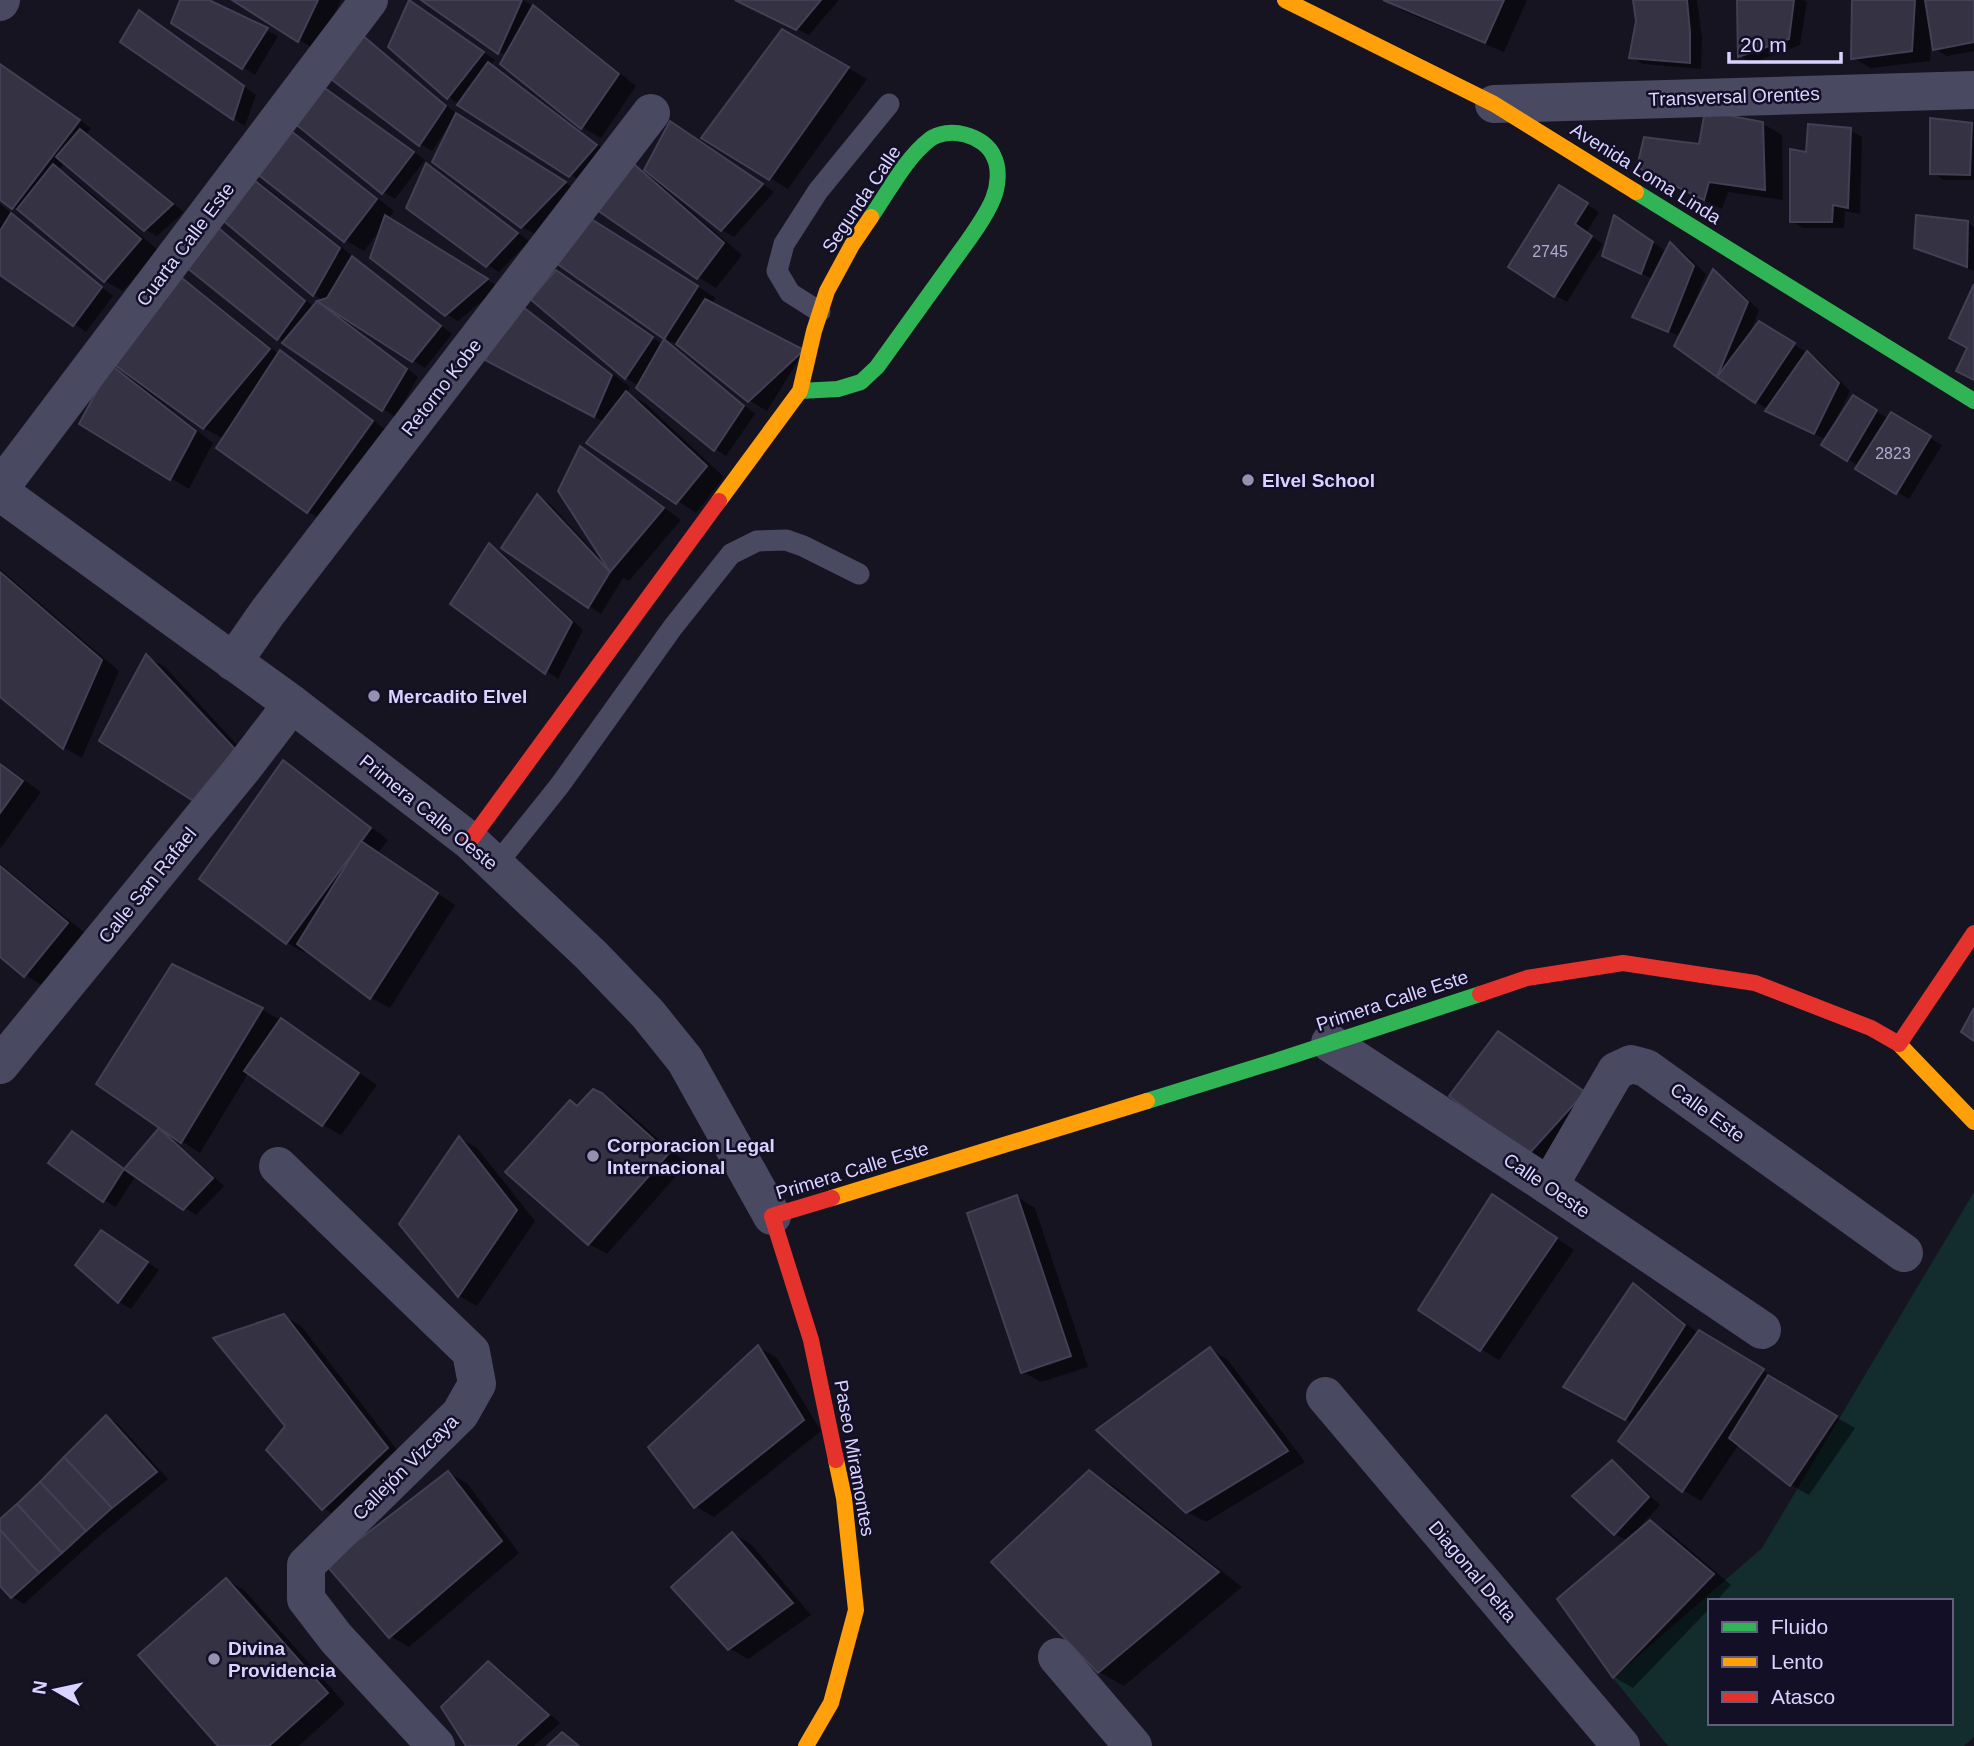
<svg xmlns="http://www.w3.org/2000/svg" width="1974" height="1746" font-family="Helvetica,sans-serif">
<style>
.green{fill:#132c2d;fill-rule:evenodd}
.shadow{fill:#0007}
.building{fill:#343243;stroke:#433f54;stroke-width:2}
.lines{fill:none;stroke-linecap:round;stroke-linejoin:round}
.lane{stroke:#4a4962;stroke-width:21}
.street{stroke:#4a4962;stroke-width:38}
.fast{stroke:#30b455;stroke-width:16}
.slow{stroke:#ff9f0a;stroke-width:16}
.jam{stroke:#e5322d;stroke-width:16}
.poi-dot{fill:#9591b1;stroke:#130f26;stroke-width:2.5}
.labels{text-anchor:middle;stroke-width:5;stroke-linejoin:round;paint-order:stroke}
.number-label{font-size:16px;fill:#b0acd0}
.street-label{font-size:19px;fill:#d9d4ff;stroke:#130f26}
.poi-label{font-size:19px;font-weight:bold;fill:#d9d4ff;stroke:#130f26;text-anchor:start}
</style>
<rect width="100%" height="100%" fill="#161421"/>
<!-- green -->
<path class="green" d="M1974 1192V1737L1964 1746H1668L1613 1678 1762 1548ZM1710 1601H1951V1723H1710Z"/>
<!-- shadow -->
<g class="shadow">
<polygon points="182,0 205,0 278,36 255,75 174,22"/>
<polygon points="235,0 341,0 317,51"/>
<polygon points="424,0 523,0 552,18 636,86 601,138 582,127 502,63 506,56"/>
<polygon points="737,0 839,0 809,35"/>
<polygon points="1384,0 1527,0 1504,52 1403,11"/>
<polygon points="1634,0 1697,0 1702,39 1701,69 1643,64 1631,57 1638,21"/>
<polygon points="1739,0 1803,0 1807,2 1800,45 1752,63 1740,56"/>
<polygon points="1854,0 1974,0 1974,51 1947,56 1935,49 1933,40 1931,40 1930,61 1871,68 1853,58"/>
<polygon points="422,9 495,60 491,65 507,75 614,157 589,186 448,97"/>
<polygon points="140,12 256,95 245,126 122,41"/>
<polygon points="783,32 867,79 788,189 770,178"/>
<polygon points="362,38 374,44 457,114 583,194 540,237 522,227 453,124 451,122 432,151 420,144"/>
<polygon points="0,64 91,128 86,135 184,212 157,236 145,229 65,162 59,170 72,177 158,250 123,291 105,281 25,214 0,198"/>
<polygon points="332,93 425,160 395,199 383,192"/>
<polygon points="1763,124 1782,135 1783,200 1728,192 1722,209 1658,177 1700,146"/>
<polygon points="1972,124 1974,126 1974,180 1944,180 1932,173"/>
<polygon points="281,125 299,136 394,211 388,219 499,287 458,321 446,314 383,226 364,251 345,240"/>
<polygon points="683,130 774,192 734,237 722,230 664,184 662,186 742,255 716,288 698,277 627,161 645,171"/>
<polygon points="1850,130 1862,137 1860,214 1845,211 1844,228 1803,228 1791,221 1807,154"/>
<polygon points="427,165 439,172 529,241 499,272 487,265"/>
<polygon points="244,174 263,185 452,334 425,368 345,317 343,319 418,377 395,417 278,338 209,223 221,229 314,307 324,301 314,295 216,212"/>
<polygon points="1560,188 1599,212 1586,233 1603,244 1567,302 1555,295"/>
<polygon points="0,204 113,296 86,332 0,273"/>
<polygon points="1616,217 1667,252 1670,244 1682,251 1706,274 1692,309 1694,310 1714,272 1726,279 1759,310 1749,335 1759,323 1819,360 1850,391 1836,420 1839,421 1853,398 1889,419 1891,415 1942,445 1909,499 1858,469 1859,466 1824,445 1827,440 1779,417 1718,376 1677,345 1681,337 1634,316 1653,279 1617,262"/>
<polygon points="1968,223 1974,227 1974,271 1928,254 1916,247"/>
<polygon points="607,230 716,298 712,304 804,351 767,411 748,400 683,348 671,341 669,343 755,414 726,456 715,449 639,386 626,378 533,299 568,279 663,345 667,337 664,337"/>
<polygon points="177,277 195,287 279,354 280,353 298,363 390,433 326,522 308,512 224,439 204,428"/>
<polygon points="523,309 541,319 630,387 627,393 645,403 724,477 696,513 589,442 604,422 503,369"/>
<polygon points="112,367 133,379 213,443 189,489 81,424"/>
<polygon points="581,449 599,459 681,520 629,581 623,578 601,614 504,548 537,496 549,503 601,559 603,558"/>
<polygon points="490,545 501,552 583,630 558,679 453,604"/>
<polygon points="0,569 119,671 82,758 64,748 0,695"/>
<polygon points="147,657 165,667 253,762 101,741"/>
<polygon points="283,762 302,773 388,840 378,853 455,905 390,1008 371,998 307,949 305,953 286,942"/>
<polygon points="0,763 41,792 0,849"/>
<polygon points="0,864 86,934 43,986 25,975 0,954"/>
<polygon points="173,966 263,1010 300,1031 377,1085 341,1135 323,1125 249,1072 200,1153 172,1135 171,1137 224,1186 196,1215 136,1175 116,1207 104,1200 85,1140 126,1170 159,1131 167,1135 169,1133"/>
<polygon points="1499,1034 1517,1044 1603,1104 1547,1164 1452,1096"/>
<polygon points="602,1095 621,1106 687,1164 607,1254 589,1244 570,1102 578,1107"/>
<polygon points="459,1138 477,1148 535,1221 477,1306 459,1296 401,1224"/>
<polygon points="1017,1197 1035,1208 1088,1367 1041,1382 1023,1372"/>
<polygon points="1511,1207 1574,1250 1499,1360 1481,1349"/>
<polygon points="114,1240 159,1270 131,1309 119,1302 77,1264"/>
<polygon points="1634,1286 1652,1296 1699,1334 1781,1381 1779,1384 1855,1428 1809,1495 1791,1485 1739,1444 1701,1501 1683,1490 1633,1423 1584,1397"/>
<polygon points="284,1316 302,1327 405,1460 342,1519 323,1508"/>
<polygon points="758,1347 777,1358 821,1431 714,1517 695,1506"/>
<polygon points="1210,1349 1228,1360 1305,1462 1206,1522 1187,1512"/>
<polygon points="106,1417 118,1424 168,1479 98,1537 24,1604 12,1597 0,1583 0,1521"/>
<polygon points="1612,1463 1624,1470 1660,1505 1639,1528 1640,1530 1650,1522 1669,1532 1731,1585 1716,1601 1710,1601 1710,1608 1633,1688 1614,1677 1559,1599 1628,1541 1615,1534"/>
<polygon points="1089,1472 1114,1486 1242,1587 1124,1686 1099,1672"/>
<polygon points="448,1473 467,1483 519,1553 409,1647 390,1636"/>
<polygon points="733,1534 751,1544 811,1615 748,1659 729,1648"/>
<polygon points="226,1580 244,1590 345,1704 299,1746 221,1746"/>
<polygon points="488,1663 501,1670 560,1723 534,1746 468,1746"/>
</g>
<!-- building -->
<g class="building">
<polygon points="180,0 209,0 268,28 242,69 171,23"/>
<polygon points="232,0 318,0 298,42"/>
<polygon points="409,0 484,52 447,99 388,47"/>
<polygon points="421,0 522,0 498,54"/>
<polygon points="735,0 821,0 796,30"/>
<polygon points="1383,0 1504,0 1485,43"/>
<polygon points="1633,0 1687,0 1690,32 1690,63 1629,58 1636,21"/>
<polygon points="1737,0 1794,0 1789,39 1738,57"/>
<polygon points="1852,0 1915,0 1912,51 1851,59"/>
<polygon points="1925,0 1974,0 1974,42 1933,50"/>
<polygon points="533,5 619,74 581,129 500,64"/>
<polygon points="139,10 244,86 233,120 120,42"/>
<polygon points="782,29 849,67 769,180 701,138"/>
<polygon points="362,35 446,106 419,146 331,79"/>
<polygon points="488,62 597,145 569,177 457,105"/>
<polygon points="0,64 80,120 12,209 0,200"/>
<polygon points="319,84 414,152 382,194 288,118"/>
<polygon points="1705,111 1763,122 1765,190 1709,182 1704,200 1637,167 1644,137 1699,144"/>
<polygon points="456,113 566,182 521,228 432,162"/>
<polygon points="1930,118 1972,123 1970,175 1930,174"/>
<polygon points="670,121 763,184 721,231 644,170"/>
<polygon points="281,123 377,199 344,242 251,169"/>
<polygon points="1808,124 1851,128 1848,208 1833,205 1832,222 1790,222 1790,149 1806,152"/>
<polygon points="80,129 173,204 144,231 56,157"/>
<polygon points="627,158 724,243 697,279 597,210"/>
<polygon points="426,163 518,233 486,267 406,208"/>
<polygon points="53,164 141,239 104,282 17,209"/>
<polygon points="244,172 340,248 313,296 213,212"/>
<polygon points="1559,185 1588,203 1575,224 1592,236 1554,297 1508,267"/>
<polygon points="11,213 102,287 73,326 0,275 0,231"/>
<polygon points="385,215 488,279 445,316 370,258"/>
<polygon points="1614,215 1653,242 1641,274 1602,256"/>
<polygon points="1916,215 1968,221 1967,267 1914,248"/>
<polygon points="588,217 698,286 664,339 556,263"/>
<polygon points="209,220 305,301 277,340 181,263"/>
<polygon points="1670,242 1694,266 1668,332 1632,317"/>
<polygon points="352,256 441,326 412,362 317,301 327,298"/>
<polygon points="1713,269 1748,302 1717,377 1674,346"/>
<polygon points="556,270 653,337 625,379 530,299"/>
<polygon points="177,274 270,349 203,429 108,360"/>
<polygon points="1974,284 1974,380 1956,371 1967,348 1949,338"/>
<polygon points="705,299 804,350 748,402 676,344"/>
<polygon points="317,301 407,369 382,411 282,343"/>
<polygon points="523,307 612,375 594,417 483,359"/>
<polygon points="1759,321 1795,343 1755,403 1717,377"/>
<polygon points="664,339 744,406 714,451 636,388"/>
<polygon points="280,350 373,421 307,513 216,448"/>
<polygon points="1807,351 1839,383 1814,434 1765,411"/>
<polygon points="111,365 196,431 170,480 79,424"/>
<polygon points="626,391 707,466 676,504 586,443"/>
<polygon points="1853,395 1877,410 1847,461 1821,445"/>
<polygon points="1891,412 1931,436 1896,494 1855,469"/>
<polygon points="580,446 664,508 610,572 558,491"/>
<polygon points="537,494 610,572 588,608 501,548"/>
<polygon points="489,543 572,622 545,674 450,604"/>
<polygon points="0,572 102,660 63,749 0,697"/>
<polygon points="146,654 236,750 195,802 99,741"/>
<polygon points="283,760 371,828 286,944 199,879"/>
<polygon points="0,764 23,781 0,813"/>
<polygon points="361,841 438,893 370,999 297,944"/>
<polygon points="0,866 68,923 24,977 0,957"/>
<polygon points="172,964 263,1008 181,1143 96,1084"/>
<polygon points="1974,1008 1974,1041 1961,1032"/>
<polygon points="281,1018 359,1073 322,1126 244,1071"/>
<polygon points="1498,1031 1585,1092 1528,1155 1449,1096"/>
<polygon points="593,1089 602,1093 669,1153 588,1245 505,1172 570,1100 577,1106"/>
<polygon points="159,1128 213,1178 183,1210 124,1169"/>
<polygon points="72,1131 124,1169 103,1202 48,1163"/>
<polygon points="459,1136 517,1210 458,1297 399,1224"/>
<polygon points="1492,1194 1557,1238 1480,1351 1418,1310"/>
<polygon points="1017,1195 1071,1356 1021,1373 967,1213"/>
<polygon points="101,1230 148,1262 118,1303 75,1265"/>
<polygon points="1633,1283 1685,1325 1625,1420 1563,1387"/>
<polygon points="284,1314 388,1448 322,1510 266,1450 285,1426 213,1338"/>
<polygon points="1699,1330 1764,1369 1682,1492 1618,1441"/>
<polygon points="758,1345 804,1420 694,1508 648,1447"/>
<polygon points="1210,1347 1288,1451 1186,1513 1096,1430"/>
<polygon points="1768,1375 1837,1416 1790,1486 1729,1438"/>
<polygon points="106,1415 157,1472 112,1508 64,1457"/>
<polygon points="64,1457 112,1508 86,1531 40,1482"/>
<polygon points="1612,1460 1649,1497 1614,1535 1572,1496"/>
<polygon points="1089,1470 1219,1572 1098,1673 991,1562"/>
<polygon points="448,1471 502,1541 389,1638 326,1565"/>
<polygon points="40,1482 86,1531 62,1553 17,1504"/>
<polygon points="17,1504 62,1553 39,1573 0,1530 0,1519"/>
<polygon points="1650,1520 1714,1574 1613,1678 1557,1599"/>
<polygon points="0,1530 39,1573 11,1598 0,1586"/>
<polygon points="732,1532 793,1603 728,1650 671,1587"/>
<polygon points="226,1578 328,1693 269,1746 218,1746 138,1655"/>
<polygon points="488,1661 549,1715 515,1746 466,1746 441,1707"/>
<polygon points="562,1732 579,1746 547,1746"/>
</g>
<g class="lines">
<!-- lane -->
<g class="lane">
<polyline points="820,312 790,293 777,271 784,244 818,191 889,104"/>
<polyline points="496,865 560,785 673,627 731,554 757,541 786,540 803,546 859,574"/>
</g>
<!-- street -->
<g class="street">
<polyline points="0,2 1,0"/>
<polyline points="1494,104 1974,90"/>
<polyline points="0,488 369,0"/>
<polyline points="0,492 292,704 470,841 591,955 648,1014 685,1060 772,1216"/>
<polyline points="233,662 267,613 651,113"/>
<polyline points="1330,1043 1549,1186 1762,1330"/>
<polyline points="0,1065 243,768 292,704"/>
<polyline points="278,1166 471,1352 477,1384 460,1414 306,1565 306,1599 336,1638 436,1746"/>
<polyline points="1549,1186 1616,1071 1631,1064 1646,1068 1904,1253"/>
<polyline points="1325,1396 1621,1746"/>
<polyline points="1057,1657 1133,1746"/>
</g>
<!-- fast -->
<g class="fast">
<polyline points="1636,192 1974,401"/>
<path d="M800 391 838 389 861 382 877 367C901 334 925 300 949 267 963 247 984 221 993 199 998 187 1000 169 994 157 985 135 948 125 929 140 905 159 889 191 871 217"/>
<polyline points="1147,1101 1279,1060 1480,994"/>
</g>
<!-- slow -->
<g class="slow">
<polyline points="1285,0 1494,104 1636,192"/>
<polyline points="719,501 800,391 814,331 827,291 852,245 871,217"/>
<polyline points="1899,1044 1974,1122"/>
<polyline points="832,1198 1147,1101"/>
<polyline points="806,1746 831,1703 856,1610 844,1498 836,1460"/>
</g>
<!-- jam -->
<g class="jam">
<polyline points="470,841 719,501"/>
<polyline points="1480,994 1527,978 1623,963 1755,983 1871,1028 1899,1044 1974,933"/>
<polyline points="832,1198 772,1216 811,1340 836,1460"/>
</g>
</g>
<!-- markers -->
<g class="poi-dot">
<circle cx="1248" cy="480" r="7"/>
<circle cx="374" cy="696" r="7"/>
<circle cx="593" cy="1156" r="7"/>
<circle cx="214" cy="1659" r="7"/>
</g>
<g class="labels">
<!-- number labels -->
<g class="number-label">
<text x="1550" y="257">2745</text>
<text x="1893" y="459">2823</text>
</g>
<!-- street labels -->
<g class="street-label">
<text transform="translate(1734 96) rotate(-2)" y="7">Transversal Orentes</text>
<text transform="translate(1646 173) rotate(32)" y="7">Avenida Loma Linda</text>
<text transform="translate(861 199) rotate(-56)" y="7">Segunda Calle</text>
<text transform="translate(185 244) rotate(-53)" y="7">Cuarta Calle Este</text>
<text transform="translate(441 387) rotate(-52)" y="7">Retorno Kobe</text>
<text transform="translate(429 812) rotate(39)" y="7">Primera Calle Oeste</text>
<text transform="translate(147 885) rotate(-51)" y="7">Calle San Rafael</text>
<text transform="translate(1392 1000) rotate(-18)" y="7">Primera Calle Este</text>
<text transform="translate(1708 1112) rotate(36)" y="7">Calle Este</text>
<text transform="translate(852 1170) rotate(-17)" y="7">Primera Calle Este</text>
<text transform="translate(1547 1185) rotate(34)" y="7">Calle Oeste</text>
<text transform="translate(855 1458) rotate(80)" y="7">Paseo Miramontes</text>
<text transform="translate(405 1467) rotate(-45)" y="7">Callejón Vizcaya</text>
<text transform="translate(1473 1571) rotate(50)" y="7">Diagonal Delta</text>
</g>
<!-- poi labels -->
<g class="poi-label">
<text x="1262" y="487">Elvel School</text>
<text x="388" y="703">Mercadito Elvel</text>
<text x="607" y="1152">Corporacion Legal<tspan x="607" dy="22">Internacional</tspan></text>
<text x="228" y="1655">Divina<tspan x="228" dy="22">Providencia</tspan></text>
</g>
</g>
<!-- legend -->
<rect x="1708" y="1599" width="245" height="126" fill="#130f26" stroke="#625e7d" stroke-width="2"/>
<rect x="1722" y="1622" width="35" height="10" fill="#30b455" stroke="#625e7d" stroke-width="2"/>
<text x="1771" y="1634" font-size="21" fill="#d9d4ff">Fluido</text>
<rect x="1722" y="1657" width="35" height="10" fill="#ff9f0a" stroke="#625e7d" stroke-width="2"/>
<text x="1771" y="1669" font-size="21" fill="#d9d4ff">Lento</text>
<rect x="1722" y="1692" width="35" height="10" fill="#e5322d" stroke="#625e7d" stroke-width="2"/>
<text x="1771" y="1704" font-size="21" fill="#d9d4ff">Atasco</text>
<!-- north arrow -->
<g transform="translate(56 1690) rotate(279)" stroke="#130f26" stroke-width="5" paint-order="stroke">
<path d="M0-5L12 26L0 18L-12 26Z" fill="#d9d4ff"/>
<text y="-10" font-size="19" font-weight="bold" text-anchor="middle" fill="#d9d4ff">N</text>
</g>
<!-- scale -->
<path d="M1729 52v10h112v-10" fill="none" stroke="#d9d4ff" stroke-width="3.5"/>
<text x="1740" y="52" font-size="21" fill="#d9d4ff" stroke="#130f26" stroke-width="5" paint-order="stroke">20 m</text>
</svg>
